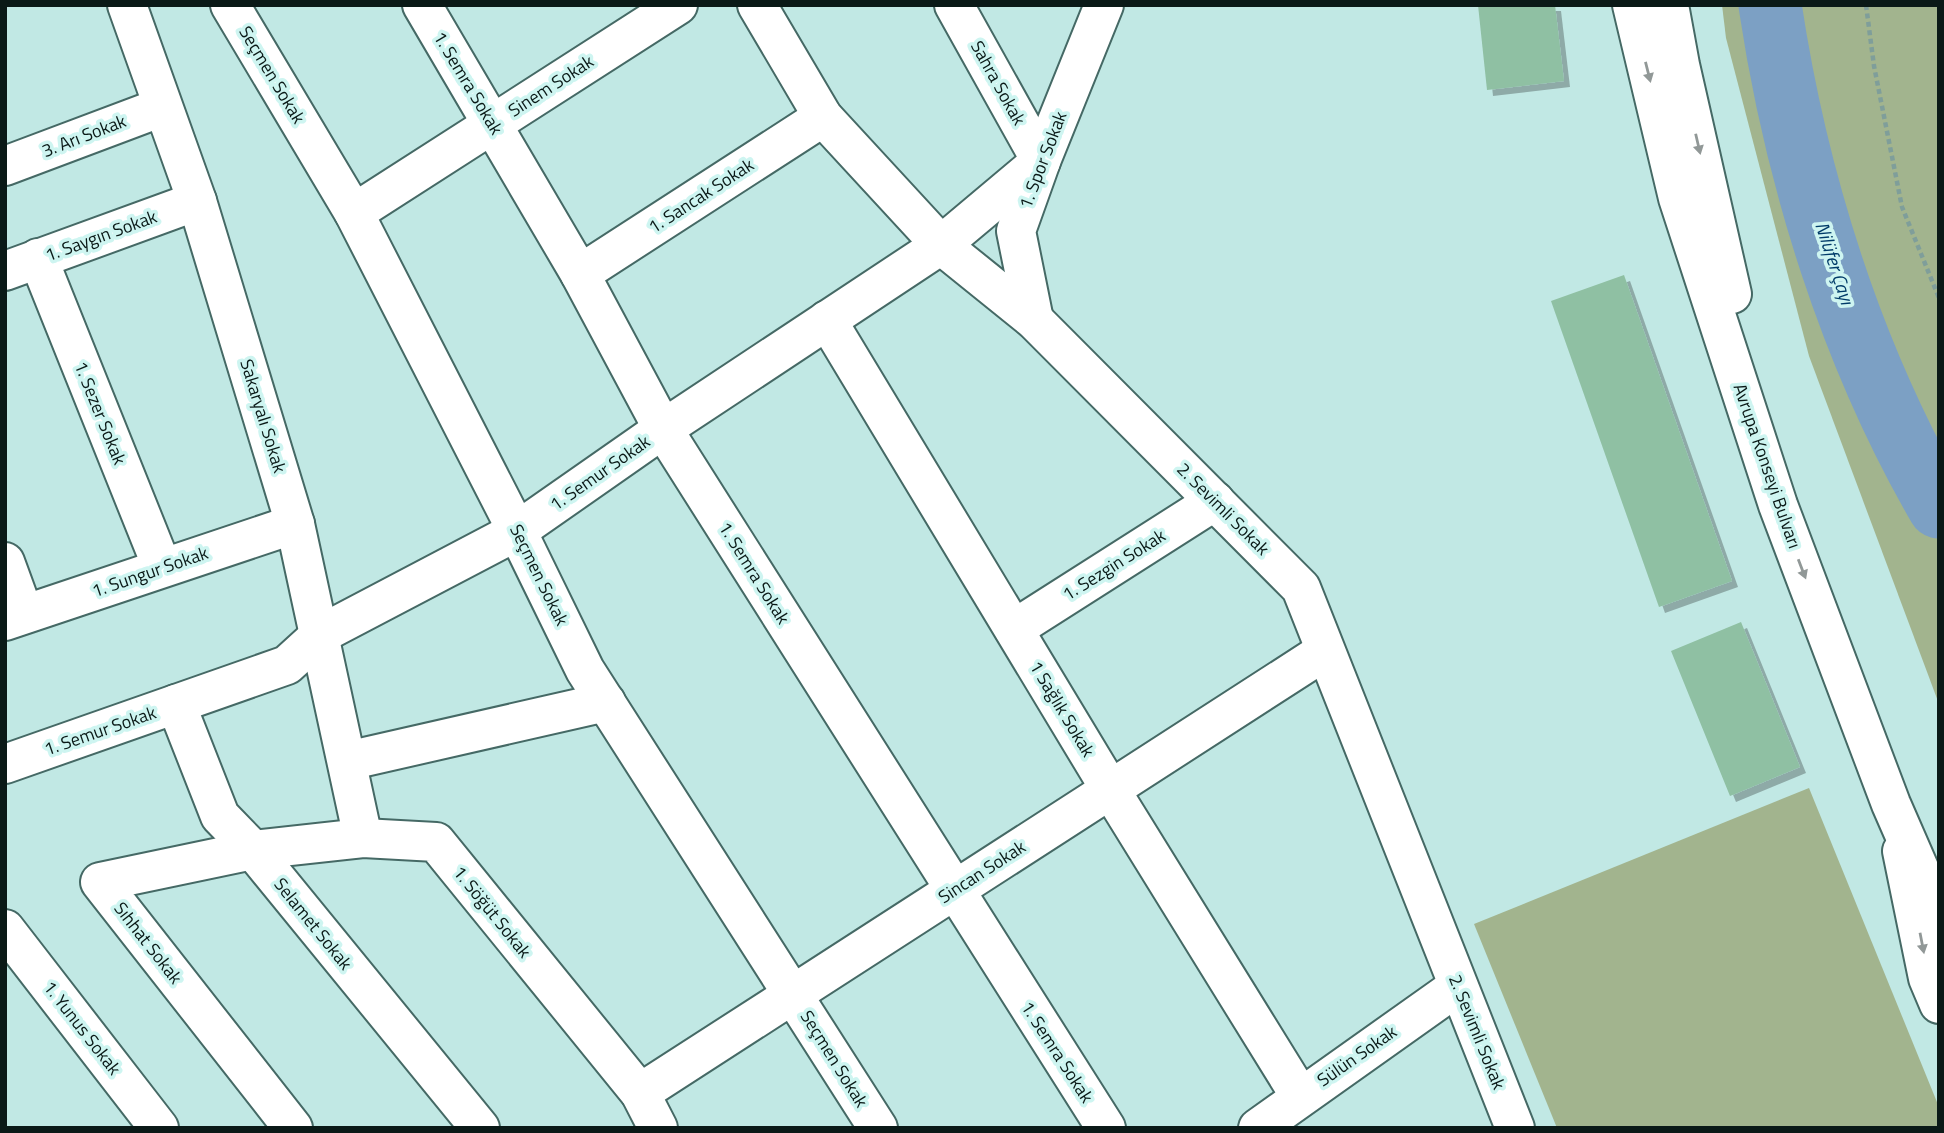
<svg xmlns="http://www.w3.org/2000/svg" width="1944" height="1133" font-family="'Titillium Web',sans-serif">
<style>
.green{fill:#a2b48e}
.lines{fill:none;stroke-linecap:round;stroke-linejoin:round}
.river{stroke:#7ca0c4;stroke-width:63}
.building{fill:#8fc0a3;filter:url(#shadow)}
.minor-casing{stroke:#456965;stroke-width:42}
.tertiary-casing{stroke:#456965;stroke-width:42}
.secondary-casing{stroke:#456965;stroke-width:42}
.primary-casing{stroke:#456965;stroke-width:42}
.path{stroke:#7f9e9a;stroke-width:4.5;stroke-dasharray:5 3.5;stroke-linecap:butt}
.minor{stroke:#fff;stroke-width:38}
.tertiary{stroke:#fff;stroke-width:38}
.secondary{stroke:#fff;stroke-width:38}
.primary{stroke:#fff;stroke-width:38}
.oneway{fill:#919897}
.labels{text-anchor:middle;stroke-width:7;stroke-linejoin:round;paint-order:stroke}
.street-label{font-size:18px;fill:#0a1917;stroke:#cef5f1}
.water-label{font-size:19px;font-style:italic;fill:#003b68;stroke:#cef5f1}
</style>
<defs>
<filter id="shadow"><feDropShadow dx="6" dy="6" stdDeviation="0" flood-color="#0004"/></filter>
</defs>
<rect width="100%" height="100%" fill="#c1e8e4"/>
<!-- green -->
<g class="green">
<polygon points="1722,5 1939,5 1939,704 1809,356 1726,38"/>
<polygon points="1809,788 1939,1107 1939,1128 1557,1128 1474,924"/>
</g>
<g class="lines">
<!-- river -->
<path class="river" d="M1770 5C1796 178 1851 355 1939 507"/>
</g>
<!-- building -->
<g class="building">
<polygon points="1478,5 1555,5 1564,81 1487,90"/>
<polygon points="1624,275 1732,581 1659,607 1551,301"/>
<polygon points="1741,622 1800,767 1730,796 1671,651"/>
</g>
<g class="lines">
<defs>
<g id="minor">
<polyline points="127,5 197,201 295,524 363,838"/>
<polyline points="230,5 354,213 517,531 585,670 878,1128"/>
<polyline points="422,5 580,274 663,429 1106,1128"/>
<polyline points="757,5 823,117 941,245 1034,320 1301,588 1515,1128"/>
<polyline points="5,166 162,107"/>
<polyline points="354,213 678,5"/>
<polyline points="38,258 162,567"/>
<polyline points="5,271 197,201"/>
<polyline points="580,274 823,117"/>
<polyline points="827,320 1110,789 1300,1096"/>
<polyline points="1034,320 1016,231 1041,161 1104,5"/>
<polyline points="5,562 24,614"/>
<polyline points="5,621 295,524"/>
<polyline points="1014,629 1215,501"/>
<polyline points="176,704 220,816 253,850 480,1128"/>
<polyline points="347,761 606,702"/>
<polyline points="5,764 287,665 321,634 517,531 663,429 941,245 1041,161 954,5"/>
<polyline points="640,1093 1325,651"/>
<polyline points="293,1128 100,882 253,850 363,838 436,842 640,1093 658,1128"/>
<polyline points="1258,1128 1458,986"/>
</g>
<polyline id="tertiary" points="5,929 159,1128"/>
<polyline id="secondary" points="1902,851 1928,978 1939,1004"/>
<g id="primary">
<polyline points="1632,5 1678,198 1778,505 1891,804 1939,914"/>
<polyline points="1669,5 1680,65 1732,294"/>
</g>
</defs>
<!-- minor casing -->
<use href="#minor" class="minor-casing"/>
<!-- tertiary casing -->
<use href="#tertiary" class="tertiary-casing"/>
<!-- secondary casing -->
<use href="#secondary" class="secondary-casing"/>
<!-- primary casing -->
<use href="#primary" class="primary-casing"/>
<!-- path -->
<polyline class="path" points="1866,5 1874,66 1902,207 1939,298"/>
<!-- minor -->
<use href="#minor" class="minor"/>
<!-- tertiary -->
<use href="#tertiary" class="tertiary"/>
<!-- secondary -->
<use href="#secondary" class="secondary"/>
<!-- primary -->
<use href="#primary" class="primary"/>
</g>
<!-- one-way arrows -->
<defs><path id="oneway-solid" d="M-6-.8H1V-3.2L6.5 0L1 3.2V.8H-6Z" transform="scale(1.75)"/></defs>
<g class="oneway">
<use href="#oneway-solid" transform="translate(1648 72) rotate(76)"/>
<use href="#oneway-solid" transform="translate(1698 144) rotate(77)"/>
<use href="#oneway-solid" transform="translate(1802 569) rotate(69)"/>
<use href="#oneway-solid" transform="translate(1922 943) rotate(79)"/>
</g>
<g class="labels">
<!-- street labels -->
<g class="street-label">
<text transform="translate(272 75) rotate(59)" y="6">Seçmen Sokak</text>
<text transform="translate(468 83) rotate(59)" y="6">1. Semra Sokak</text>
<text transform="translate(998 83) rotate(61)" y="6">Sahra Sokak</text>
<text transform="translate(551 86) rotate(-33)" y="6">Sinem Sokak</text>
<text transform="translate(84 136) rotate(-21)" y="6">3. Arı Sokak</text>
<text transform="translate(1043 160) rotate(-69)" y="6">1. Spor Sokak</text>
<text transform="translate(701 196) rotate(-33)" y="6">1. Sancak Sokak</text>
<text transform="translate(101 236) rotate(-20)" y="6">1. Saygın Sokak</text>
<text transform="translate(100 413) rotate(68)" y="6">1. Sezer Sokak</text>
<text transform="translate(263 416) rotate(73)" y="6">Sakaryalı Sokak</text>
<text transform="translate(1767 466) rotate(71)" y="6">Avrupa Konseyi Bulvarı</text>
<text transform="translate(600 473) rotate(-35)" y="6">1. Semur Sokak</text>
<text transform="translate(1223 509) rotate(45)" y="6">2. Sevimli Sokak</text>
<text transform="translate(1114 565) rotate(-32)" y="6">1. Sezgin Sokak</text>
<text transform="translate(150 572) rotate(-19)" y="6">1. Sungur Sokak</text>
<text transform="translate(754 573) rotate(58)" y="6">1. Semra Sokak</text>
<text transform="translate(539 575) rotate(64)" y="6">Seçmen Sokak</text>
<text transform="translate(1062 709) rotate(59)" y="6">1 Sağlık Sokak</text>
<text transform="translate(100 731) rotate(-19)" y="6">1. Semur Sokak</text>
<text transform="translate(982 872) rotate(-33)" y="6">Sincan Sokak</text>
<text transform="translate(492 912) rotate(51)" y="6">1. Söğüt Sokak</text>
<text transform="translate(313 924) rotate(51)" y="6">Selamet Sokak</text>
<text transform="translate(148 943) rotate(52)" y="6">Sıhhat Sokak</text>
<text transform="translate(82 1028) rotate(52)" y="6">1. Yunus Sokak</text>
<text transform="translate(1477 1032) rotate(68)" y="6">2. Sevimli Sokak</text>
<text transform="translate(1057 1052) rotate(57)" y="6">1. Semra Sokak</text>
<text transform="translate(1357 1056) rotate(-35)" y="6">Sülün Sokak</text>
<text transform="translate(834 1059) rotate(58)" y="6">Seçmen Sokak</text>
</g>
<!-- water labels -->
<g class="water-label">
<text transform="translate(1835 263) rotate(72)" y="7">Nilüfer Çayı</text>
</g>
</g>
<!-- border -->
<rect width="1944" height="1133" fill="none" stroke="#0a1917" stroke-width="14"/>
</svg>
